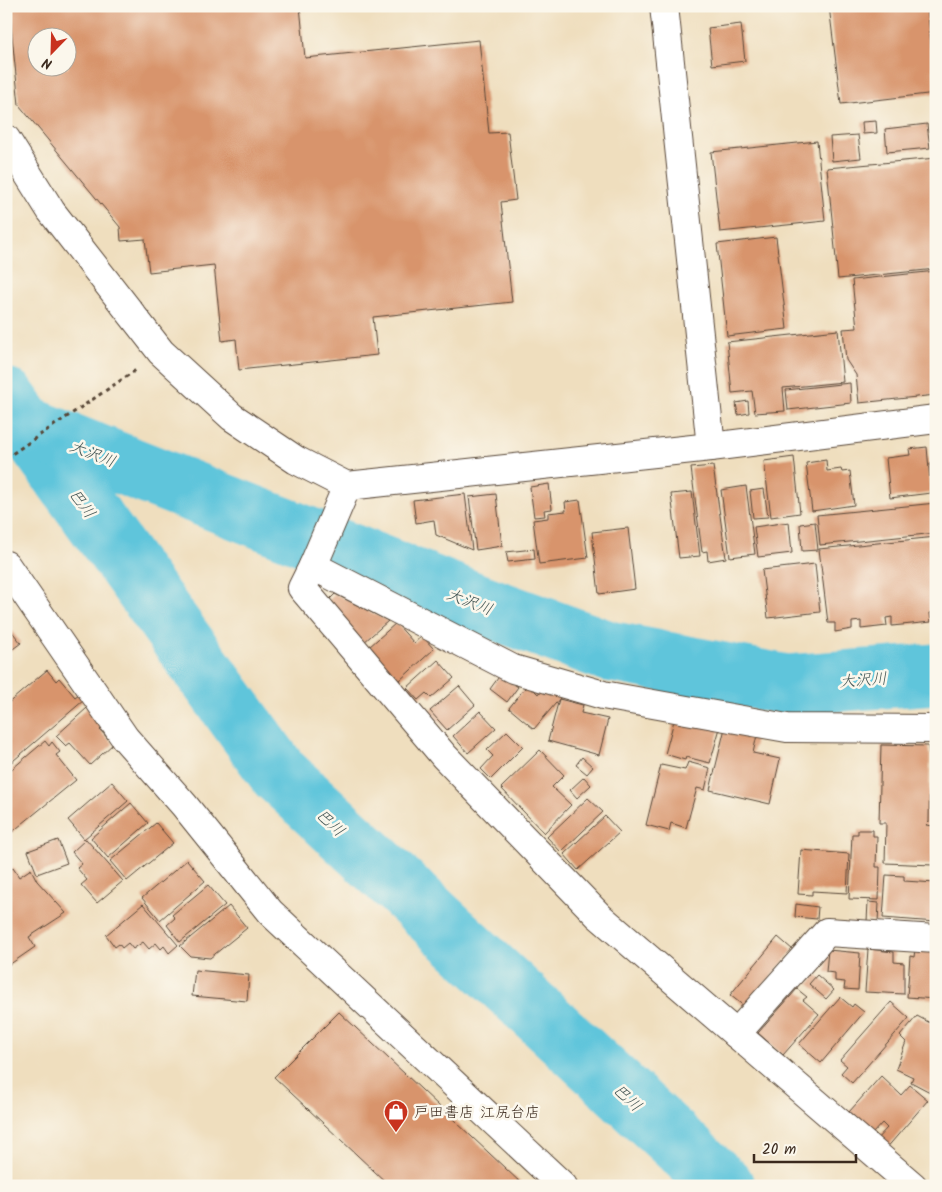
<svg xmlns="http://www.w3.org/2000/svg" width="942" height="1192" font-family="Kalam,'Klee One',sans-serif">
<style>
.lines{fill:none;stroke-linecap:round;stroke-linejoin:round}
.river{stroke:#5ec5db;stroke-width:61}
.building{fill:#d8946c;fill-rule:evenodd}
.minor-casing{stroke:#564536;stroke-width:30}
.tertiary-casing{stroke:#564536;stroke-width:30}
.path{stroke:#564536;stroke-width:3;stroke-dasharray:4 4;stroke-linecap:butt}
.minor{stroke:#fff;stroke-width:28}
.tertiary{stroke:#fff;stroke-width:28}
.labels{text-anchor:middle;stroke-width:5;stroke-linejoin:round;paint-order:stroke}
.poi-label{font-size:15px;fill:#3b2a1e;stroke:#fbf7ec;text-anchor:start}
.water-label{font-size:16px;font-style:italic;fill:#465857;stroke:#fbf7ec}
</style>
<rect width="100%" height="100%" fill="#fbf7ec"/>
<filter id="ink" filterUnits="userSpaceOnUse"><feTurbulence type="fractalNoise" baseFrequency=".02" numOctaves="2"/><feDisplacementMap in="SourceGraphic" scale="10" xChannelSelector="R" yChannelSelector="G"/><feConvolveMatrix kernelMatrix="1 2 1 2 8 2 1 2 1" color-interpolation-filters="sRGB"/></filter>
<filter id="wash" filterUnits="userSpaceOnUse"><feTurbulence type="fractalNoise" baseFrequency=".0096" numOctaves="4" result="noise"/><feDisplacementMap in="SourceGraphic" scale="20" xChannelSelector="R" yChannelSelector="G"/><feGaussianBlur stdDeviation="1.12" result="paint"/><feColorMatrix in="noise" values="0 0 0 0 0 0 0 0 0 0 0 0 0 0 0 0 0 1.4 0 .05"/><feComposite in="paint" operator="in"/></filter>
<g filter="url(#wash)">
<rect width="100%" height="100%" fill="#efdebe"/>
<g class="lines">
<!-- river -->
<g class="river">
<polyline points="6,398 279,774 724,1186"/>
<polyline points="25,426 468,600 608,651 787,685 936,674"/>
</g>
</g>
<g id="blocks">
<!-- building -->
<g class="building">
<path d="M9 6H300L305 58 479 40 489 133 508 132 516 200 501 202 512 302 373 317 377 355 239 370 236 339 222 341 214 265 149 272 145 239 121 241 120 227 19 105ZM38 38H68V68H38Z"/>
<polygon points="829,6 927,6 936,93 841,104"/>
<polygon points="741,24 745,61 712,65 708,28"/>
<polygon points="876,121 877,133 863,134 862,122"/>
<polygon points="927,124 930,148 887,152 885,129"/>
<polygon points="858,135 861,158 832,161 830,137"/>
<polygon points="817,141 825,221 720,232 711,152"/>
<polygon points="936,158 936,269 838,279 827,168"/>
<polygon points="776,237 787,329 727,336 717,244"/>
<polygon points="936,271 936,395 859,403 856,375 846,360 843,329 857,328 852,280"/>
<polygon points="838,330 843,382 783,388 785,411 755,413 752,391 732,393 727,342"/>
<polygon points="850,383 851,403 788,410 786,390"/>
<polygon points="748,401 749,413 738,415 736,403"/>
<polygon points="927,447 931,493 890,498 886,458 910,455 909,449"/>
<polygon points="794,457 800,513 771,517 764,461"/>
<polygon points="826,460 827,471 841,469 842,472 850,471 854,505 812,511 806,463"/>
<polygon points="936,463 936,498 935,498 930,464"/>
<polygon points="713,466 726,558 708,561 707,551 702,552 691,468"/>
<polygon points="549,484 552,509 544,510 545,516 534,517 530,487"/>
<polygon points="746,486 755,554 730,557 721,490"/>
<polygon points="764,489 768,517 753,518 750,491"/>
<polygon points="692,492 700,556 679,558 671,494"/>
<polygon points="465,494 472,550 436,535 434,520 416,523 413,500"/>
<polygon points="496,494 502,546 476,550 469,497"/>
<polygon points="580,500 588,558 539,564 533,520 548,518 548,513 566,511 565,502"/>
<polygon points="936,503 936,533 820,545 817,515"/>
<polygon points="789,522 792,553 758,557 754,527"/>
<polygon points="815,522 818,550 802,551 800,524"/>
<polygon points="628,528 635,589 599,594 592,532"/>
<polygon points="936,537 936,612 930,613 931,622 892,626 892,617 886,618 887,626 861,629 861,621 852,622 852,629 835,632 835,623 828,623 819,549"/>
<polygon points="534,549 535,559 508,562 506,552"/>
<polygon points="815,564 820,612 768,618 762,570"/>
<polygon points="335,594 388,621 363,643 326,603"/>
<polygon points="396,623 414,643 422,636 434,649 399,681 369,647"/>
<polygon points="6,624 21,643 6,654"/>
<polygon points="438,660 454,678 431,698 426,693 418,700 407,688"/>
<polygon points="47,670 56,681 59,678 75,697 79,694 84,700 6,767 6,705"/>
<polygon points="501,674 518,687 507,702 490,689"/>
<polygon points="528,684 538,694 546,684 561,697 534,729 509,708"/>
<polygon points="459,686 475,705 447,730 430,711"/>
<polygon points="559,699 583,705 581,713 608,719 599,755 548,741"/>
<polygon points="87,708 103,727 100,730 113,744 90,765 70,743 66,746 56,736"/>
<polygon points="480,711 496,728 468,753 453,736"/>
<polygon points="675,717 720,728 710,763 686,757 685,760 665,754"/>
<polygon points="725,728 757,735 753,753 780,759 770,804 710,790"/>
<polygon points="507,731 523,747 491,779 481,769 493,756 487,750"/>
<polygon points="45,741 49,746 52,742 60,752 56,755 76,780 6,837 6,774"/>
<polygon points="881,745 928,746 929,754 930,754 929,822 926,825 934,826 933,865 885,863 886,823 879,823"/>
<polygon points="540,750 564,775 552,787 571,805 544,833 501,788"/>
<polygon points="582,757 593,767 587,774 576,765"/>
<polygon points="688,762 710,768 705,790 697,788 686,828 671,823 669,831 646,825 661,765 685,770"/>
<polygon points="584,777 591,785 577,798 570,790"/>
<polygon points="112,782 128,801 84,839 68,820"/>
<polygon points="934,797 936,797 936,821 933,821"/>
<polygon points="588,798 603,812 561,852 547,837"/>
<polygon points="131,803 148,823 108,858 91,838"/>
<polygon points="605,816 620,832 578,870 564,854"/>
<polygon points="156,823 173,843 127,881 110,861"/>
<polygon points="858,830 873,830 873,836 877,836 876,867 880,867 879,900 849,899 852,834 858,834"/>
<polygon points="86,839 123,881 97,903 81,885 87,880 77,868 82,864 72,852"/>
<polygon points="58,840 67,863 37,874 28,851"/>
<polygon points="801,850 849,854 847,893 812,891 812,895 798,894"/>
<polygon points="187,860 205,881 160,920 142,898"/>
<polygon points="13,868 19,877 31,869 37,881 66,913 29,937 35,947 6,967 6,873"/>
<polygon points="886,875 904,876 904,881 936,883 936,922 883,918"/>
<polygon points="208,885 225,905 180,942 167,925 175,918 172,915"/>
<polygon points="868,902 879,903 878,922 867,921"/>
<polygon points="143,904 178,945 169,953 164,946 161,949 156,943 149,949 143,942 133,949 128,943 122,948 119,944 115,947 106,935"/>
<polygon points="796,904 818,907 817,919 795,917"/>
<polygon points="229,906 247,928 210,958 190,956 180,946"/>
<polygon points="778,937 793,950 745,1007 730,995"/>
<polygon points="868,949 894,952 894,962 904,963 904,994 865,992"/>
<polygon points="915,949 936,950 936,999 907,997 910,956 914,957"/>
<polygon points="828,950 860,953 858,990 844,989 845,982 835,981 835,973 826,972"/>
<polygon points="195,970 249,975 247,1001 192,996"/>
<polygon points="817,975 834,990 826,999 809,984"/>
<polygon points="797,989 807,997 803,1000 819,1014 783,1055 758,1033"/>
<polygon points="840,997 852,1007 854,1004 864,1012 821,1063 799,1044"/>
<polygon points="891,1002 909,1018 852,1083 841,1073 847,1066 840,1060"/>
<polygon points="339,1012 522,1184 519,1186 390,1186 274,1077"/>
<polygon points="917,1016 936,1026 936,1080 930,1092 911,1082 913,1077 896,1069 906,1042 900,1036"/>
<polygon points="881,1076 901,1095 910,1085 928,1100 885,1150 875,1141 887,1128 882,1123 873,1133 849,1112"/>
</g>
</g>
</g>
<g filter="url(#ink)">
<use href="#blocks" fill-opacity="0" stroke="#564536" stroke-width="1"/>
<g class="lines">
<defs>
<g id="minor">
<polyline points="664,6 711,447"/>
<polyline points="6,139 51,211 161,352 232,417 296,460 347,486 313,566"/>
<polyline points="6,565 125,738 184,805 270,912 563,1186"/>
<polyline points="736,1034 827,932 936,939"/>
<polyline points="913,1186 599,916 444,756 302,588 313,566 513,669 603,695 787,728 936,729"/>
</g>
<polyline id="tertiary" points="347,486 711,447 936,419"/>
</defs>
<!-- minor casing -->
<use href="#minor" class="minor-casing"/>
<!-- tertiary casing -->
<use href="#tertiary" class="tertiary-casing"/>
<!-- path -->
<polyline class="path" points="6,458 136,370"/>
<!-- minor -->
<use href="#minor" class="minor"/>
<!-- tertiary -->
<use href="#tertiary" class="tertiary"/>
</g>
</g>
<!-- icons -->
<defs>
<symbol id="shop-pin" viewBox="-11 -11 22 30"><path d="M0 17L-7.5 6A9.5 9.5 0 1 1 7.5 6Z" fill="#c8321e" stroke="#fbf7ec"/><path d="M-5-2.5h2.3a2.7 3.5 0 0 1 5.4 0H5L5.5 6h-11ZM-1.5-2.5h3a1.5 2.3 0 0 0-3 0Z" fill="#fff"/></symbol>
</defs>
<g fill-rule="evenodd">
<use href="#shop-pin" x="382" y="1098" width="28" height="38"/>
</g>
<g class="labels">
<!-- poi labels -->
<g class="poi-label">
<text x="414" y="1117">戸田書店 江尻台店</text>
</g>
<!-- water labels -->
<g class="water-label">
<text transform="translate(93 453) rotate(21)" y="6">大沢川</text>
<text transform="translate(83 503) rotate(54)" y="6">巴川</text>
<text transform="translate(470 601) rotate(21)" y="6">大沢川</text>
<text transform="translate(863 679) rotate(-4)" y="6">大沢川</text>
<text transform="translate(331 822) rotate(43)" y="6">巴川</text>
<text transform="translate(628 1097) rotate(43)" y="6">巴川</text>
</g>
</g>
<!-- margin -->
<rect width="942" height="1192" fill="none" stroke="#fbf7ec" stroke-width="25"/>
<!-- north arrow -->
<g transform="translate(52 52) rotate(203)"><circle r="24" fill="#fbf7ec" stroke="#aea59a"/>
<path d="M0-4L9 19L0 12L-9 19Z" fill="#c8321e"/>
<text y="-8" font-size="14" font-weight="bold" text-anchor="middle" fill="#3b2a1e">N</text>
</g>
<!-- scale -->
<path d="M754 1154v8h102v-8" fill="none" stroke="#3b2a1e" stroke-width="2.5"/>
<text x="762" y="1154" font-size="15" fill="#3b2a1e" stroke="#fbf7ec" stroke-width="4" paint-order="stroke">20 m</text>
</svg>
